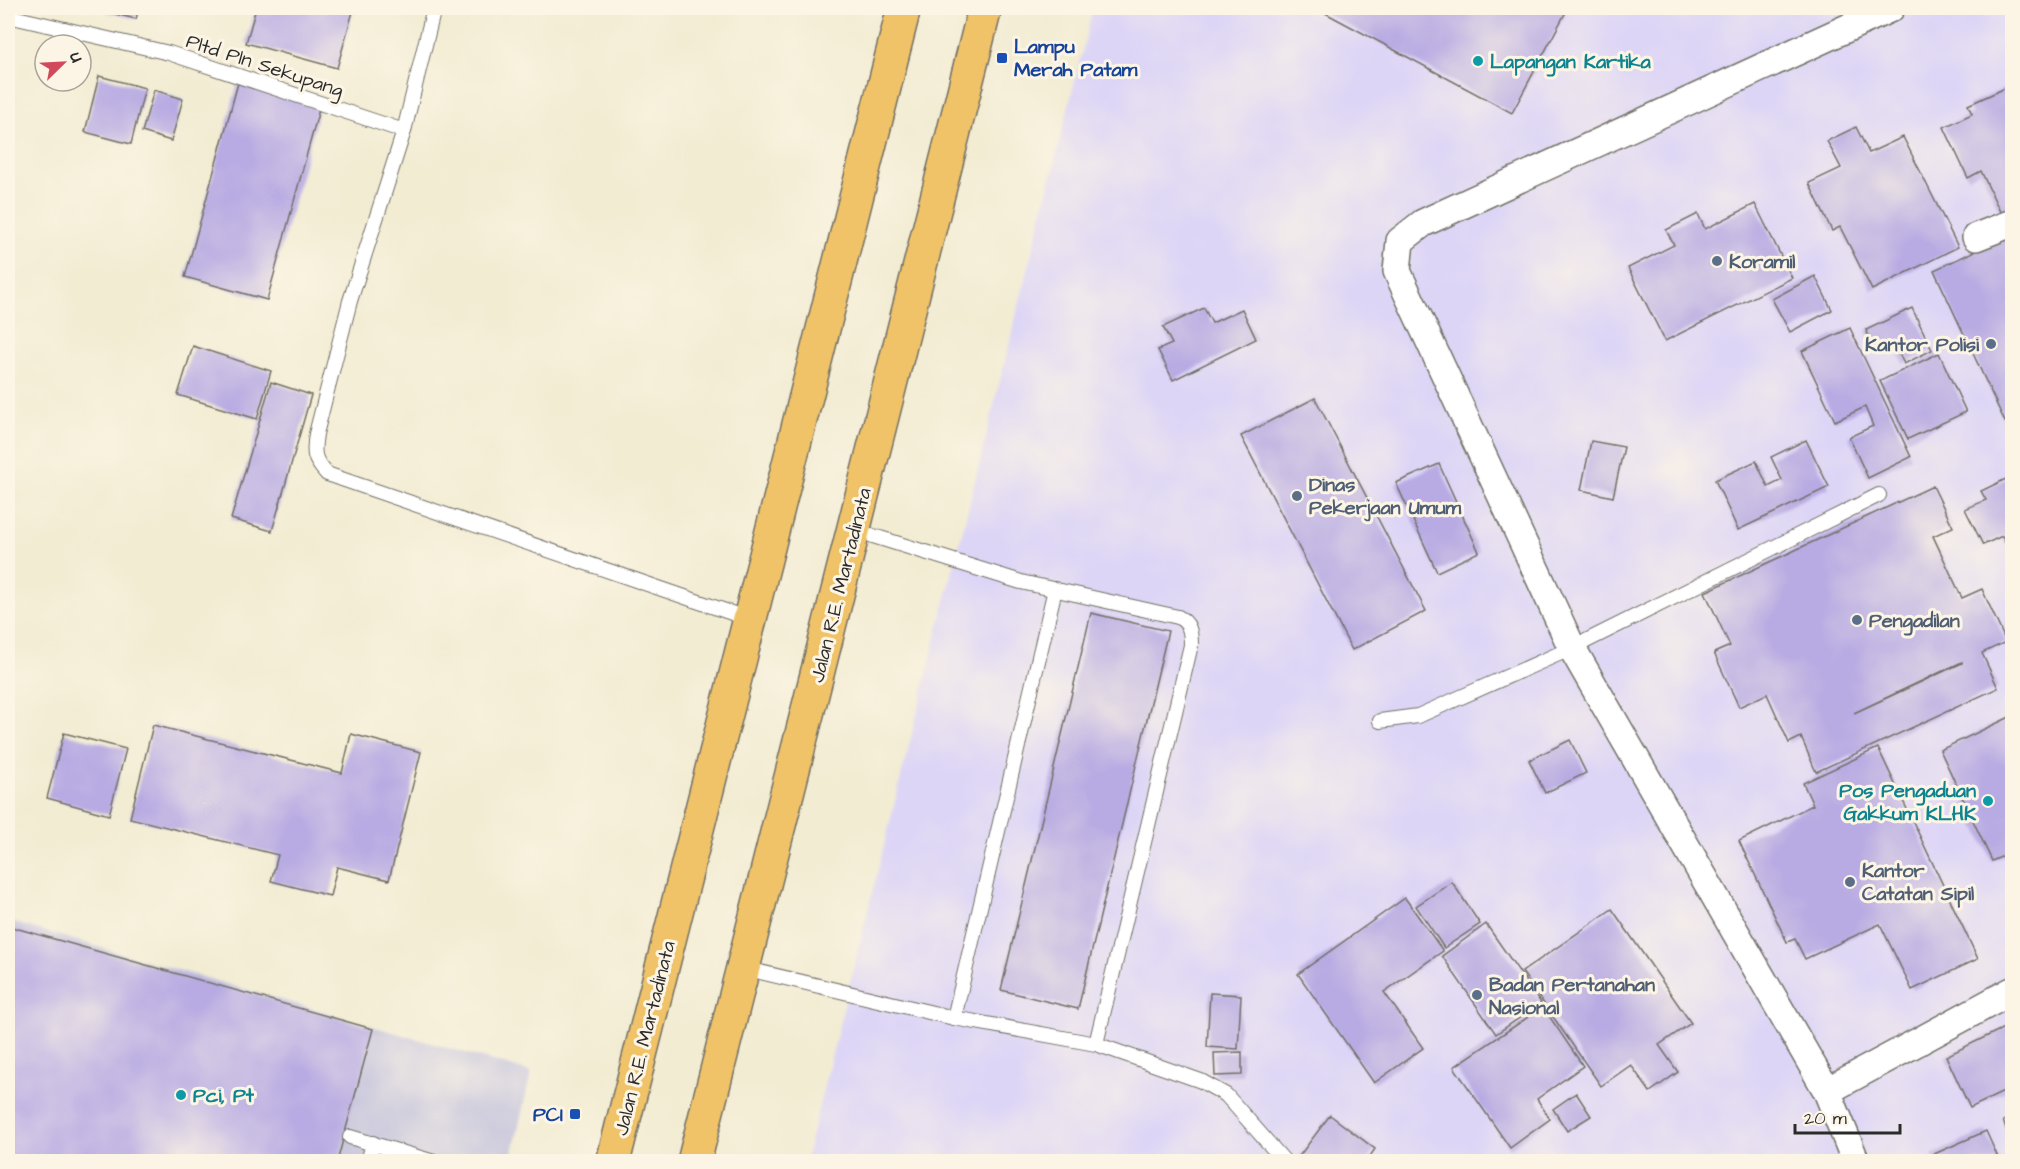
<svg xmlns="http://www.w3.org/2000/svg" width="2020" height="1169" font-family="'Architects Daughter',sans-serif">
<style>
.built{fill:#ddd5f6}
.industrial{fill:#c2c1dc}
.building{fill:#b8abe3;fill-rule:evenodd}
.lines{fill:none;stroke-linecap:round;stroke-linejoin:round}
.lane-casing{stroke:#716f66;stroke-width:16}
.street-casing{stroke:#716f66;stroke-width:30}
.highway-casing{stroke:#716f66;stroke-width:36}
.lane{stroke:#fff;stroke-width:14}
.street{stroke:#fff;stroke-width:27}
.highway{stroke:#f1c369;stroke-width:33}
.transit-dot{fill:#1a4fb4;stroke:#fcf5e5;stroke-width:2}
.culture-dot{fill:#0f9aa8;stroke:#fcf5e5;stroke-width:2}
.service-dot{fill:#5c6f8a;stroke:#fcf5e5;stroke-width:2}
.labels{text-anchor:middle;stroke-width:6;stroke-linejoin:round;paint-order:stroke}
.transit-label{font-size:20px;font-weight:bold;fill:#164399;stroke:#fcf5e5;text-anchor:start}
.culture-label{font-size:20px;font-weight:bold;fill:#0d838f;stroke:#fcf5e5;text-anchor:start}
.street-label{font-size:20px;fill:#2b2b2b;stroke:#fcf5e5}
.service-label{font-size:20px;font-weight:bold;fill:#4e5e75;stroke:#fcf5e5;text-anchor:start}
</style>
<rect width="100%" height="100%" fill="#fcf5e5"/>
<filter id="ink" filterUnits="userSpaceOnUse"><feTurbulence type="fractalNoise" baseFrequency=".0167" numOctaves="2"/><feDisplacementMap in="SourceGraphic" scale="12" xChannelSelector="R" yChannelSelector="G"/><feConvolveMatrix kernelMatrix="1 2 1 2 8 2 1 2 1" color-interpolation-filters="sRGB"/></filter>
<filter id="wash" filterUnits="userSpaceOnUse"><feTurbulence type="fractalNoise" baseFrequency=".008" numOctaves="4" result="noise"/><feDisplacementMap in="SourceGraphic" scale="24" xChannelSelector="R" yChannelSelector="G"/><feGaussianBlur stdDeviation="1.35" result="paint"/><feColorMatrix in="noise" values="0 0 0 0 0 0 0 0 0 0 0 0 0 0 0 0 0 1.4 0 .05"/><feComposite in="paint" operator="in"/></filter>
<g filter="url(#wash)">
<rect width="100%" height="100%" fill="#f2ecd3"/>
<!-- built -->
<polygon class="built" points="1093,8 2012,8 2012,1161 805,1162"/>
<!-- industrial -->
<polygon class="industrial" points="8,921 531,1072 511,1161 8,1161"/>
<g id="blocks">
<!-- building -->
<g class="building">
<polygon points="108,8 139,8 136,19 107,12"/>
<polygon points="256,8 354,8 337,68 246,43"/>
<polygon points="1316,8 1568,8 1512,113"/>
<polygon points="99,76 145,88 131,144 85,132"/>
<polygon points="238,83 320,106 267,300 185,277"/>
<polygon points="2012,85 2012,214 2003,218 1981,171 1968,178 1944,127 1972,114 1968,105"/>
<polygon points="154,90 183,99 171,141 142,132"/>
<polygon points="1856,127 1869,153 1903,137 1958,247 1872,290 1840,227 1832,231 1809,183 1841,168 1827,141"/>
<polygon points="1755,204 1792,278 1665,341 1628,268 1674,245 1666,230 1698,214 1705,229"/>
<polygon points="2012,234 2012,418 2005,422 1934,270"/>
<polygon points="1815,276 1832,310 1790,332 1772,299"/>
<polygon points="1204,308 1212,323 1242,309 1256,339 1173,380 1158,350 1172,344 1163,327"/>
<polygon points="1912,308 1932,350 1904,364 1894,343 1876,351 1866,330"/>
<polygon points="1850,328 1911,457 1868,478 1849,437 1873,426 1865,407 1835,421 1802,351"/>
<polygon points="193,346 271,371 257,419 178,395"/>
<polygon points="1939,353 1966,412 1908,439 1880,381"/>
<polygon points="271,382 311,395 272,531 231,519"/>
<polygon points="1315,398 1426,611 1352,650 1241,436"/>
<polygon points="1806,440 1829,487 1738,530 1715,480 1756,461 1768,487 1782,480 1771,457"/>
<polygon points="1591,441 1624,447 1613,497 1581,490"/>
<polygon points="1439,464 1479,552 1437,572 1396,483"/>
<polygon points="2012,476 2012,551 2010,552 2002,536 1983,545 1965,509 1986,500 1981,491"/>
<path d="M1933 486 1953 527 1933 536 1962 598 1982 589 2006 642 1982 653 1998 688 1816 772 1801 737 1789 743 1767 694 1739 707 1714 653 1730 646 1705 592ZM1962 662V663L1854 713Z"/>
<polygon points="1091,613 1168,631 1078,1009 1001,990"/>
<polygon points="2012,716 2012,852 1992,861 1940,750"/>
<polygon points="153,725 342,773 351,734 421,752 389,880 337,867 330,896 271,881 278,855 130,818"/>
<polygon points="64,733 126,749 109,815 47,798"/>
<polygon points="1570,740 1586,773 1545,793 1529,760"/>
<polygon points="1878,748 1978,959 1912,990 1880,924 1805,959 1795,939 1787,942 1739,841 1813,805 1803,783"/>
<polygon points="1452,882 1480,924 1444,948 1416,906"/>
<polygon points="1405,898 1443,951 1384,992 1423,1048 1374,1083 1298,974"/>
<polygon points="1612,909 1691,1023 1659,1045 1678,1072 1650,1092 1631,1065 1601,1086 1522,972"/>
<polygon points="1486,924 1541,1003 1496,1034 1442,956"/>
<polygon points="8,926 373,1029 337,1162 8,1162"/>
<polygon points="1210,993 1241,995 1238,1049 1207,1047"/>
<polygon points="1543,1007 1583,1066 1537,1099 1550,1119 1510,1148 1454,1067"/>
<polygon points="2012,1024 2012,1088 1970,1108 1946,1056"/>
<polygon points="1242,1052 1242,1075 1215,1076 1214,1053"/>
<polygon points="1576,1093 1591,1116 1567,1131 1553,1109"/>
<polygon points="1330,1115 1375,1149 1366,1162 1301,1162 1297,1159"/>
<polygon points="2012,1117 2012,1144 2003,1121"/>
<polygon points="1986,1131 2000,1162 1935,1162 1932,1155"/>
</g>
</g>
</g>
<g filter="url(#ink)">
<use href="#blocks" fill-opacity="0" stroke="#716f66" stroke-width="1.5"/>
<g class="lines">
<defs>
<g id="lane">
<path d="M434 8 404 131 350 301 316 434C313 454 313 459 327 474L749 619"/>
<polyline points="8,16 169,53 404,131"/>
<path d="M854 530 1021 582 1178 617C1190 623 1191 632 1191 645L1096 1044"/>
<polyline points="1380,721 1418,716 1572,648 1879,495"/>
<polyline points="743,968 954,1018 1096,1044 1201,1081 1226,1095 1285,1162"/>
<polyline points="954,1018 1055,589"/>
<polyline points="350,1137 434,1162"/>
<polyline points="368,1162 373,1143"/>
</g>
<g id="street">
<polyline points="1976,237 2012,223"/>
<polyline points="1827,1091 2012,991"/>
<polyline points="1856,1162 1827,1091 1572,648 1397,271 1400,241 1423,223 1891,8"/>
</g>
<g id="highway">
<polyline points="613,1162 904,8"/>
<polyline points="694,1162 985,8"/>
</g>
</defs>
<!-- lane casing -->
<use href="#lane" class="lane-casing"/>
<!-- street casing -->
<use href="#street" class="street-casing"/>
<!-- highway casing -->
<use href="#highway" class="highway-casing"/>
<!-- lane -->
<use href="#lane" class="lane"/>
<!-- street -->
<use href="#street" class="street"/>
<!-- highway -->
<use href="#highway" class="highway"/>
</g>
</g>
<!-- markers -->
<g class="transit-dot">
<rect x="996" y="52" width="12" height="12" rx="3"/>
<rect x="569" y="1108" width="12" height="12" rx="3"/>
</g>
<g class="culture-dot">
<circle cx="1478" cy="61" r="6"/>
<circle cx="1988" cy="801" r="6"/>
<circle cx="181" cy="1095" r="6"/>
</g>
<g class="service-dot">
<circle cx="1717" cy="261" r="6"/>
<circle cx="1991" cy="344" r="6"/>
<circle cx="1297" cy="496" r="6"/>
<circle cx="1857" cy="620" r="6"/>
<circle cx="1850" cy="882" r="6"/>
<circle cx="1477" cy="995" r="6"/>
</g>
<g class="labels">
<!-- transit labels -->
<g class="transit-label">
<text x="1014" y="53">Lampu<tspan x="1014" dy="23">Merah Patam</tspan></text>
<text x="563" y="1121" text-anchor="end">PCI</text>
</g>
<!-- culture labels -->
<g class="culture-label">
<text x="1490" y="68">Lapangan Kartika</text>
<text x="1976" y="797" text-anchor="end">Pos Pengaduan<tspan x="1976" dy="23">Gakkum KLHK</tspan></text>
<text x="193" y="1102">Pci, Pt</text>
</g>
<!-- street labels -->
<g class="street-label">
<text transform="translate(265 65) rotate(18)" y="7">Pltd Pln Sekupang</text>
<text transform="translate(840 585) rotate(-76)" y="7">Jalan R.E. Martadinata</text>
<text transform="translate(644 1038) rotate(-76)" y="7">Jalan R.E. Martadinata</text>
</g>
<!-- service labels -->
<g class="service-label">
<text x="1729" y="268">Koramil</text>
<text x="1979" y="351" text-anchor="end">Kantor Polisi</text>
<text x="1309" y="491">Dinas<tspan x="1309" dy="23">Pekerjaan Umum</tspan></text>
<text x="1869" y="627">Pengadilan</text>
<text x="1862" y="877">Kantor<tspan x="1862" dy="23">Catatan Sipil</tspan></text>
<text x="1489" y="991">Badan Pertanahan<tspan x="1489" dy="23">Nasional</tspan></text>
</g>
</g>
<!-- margin -->
<rect width="2020" height="1169" fill="none" stroke="#fcf5e5" stroke-width="30"/>
<!-- north arrow -->
<g transform="translate(63 63) rotate(66)"><circle r="28" fill="#fcf5e5" stroke="#a8a49b" stroke-width="1.5"/>
<path d="M0-4.5L10 22L0 15L-10 22Z" fill="#d1495b"/>
<text y="-9" font-size="16" font-weight="bold" text-anchor="middle" fill="#2b2b2b">U</text>
</g>
<!-- scale -->
<path d="M1795 1124v9h105v-9" fill="none" stroke="#2b2b2b" stroke-width="3"/>
<text x="1804" y="1124" font-size="18" fill="#2b2b2b" stroke="#fcf5e5" stroke-width="4.5" paint-order="stroke">20 m</text>
</svg>
